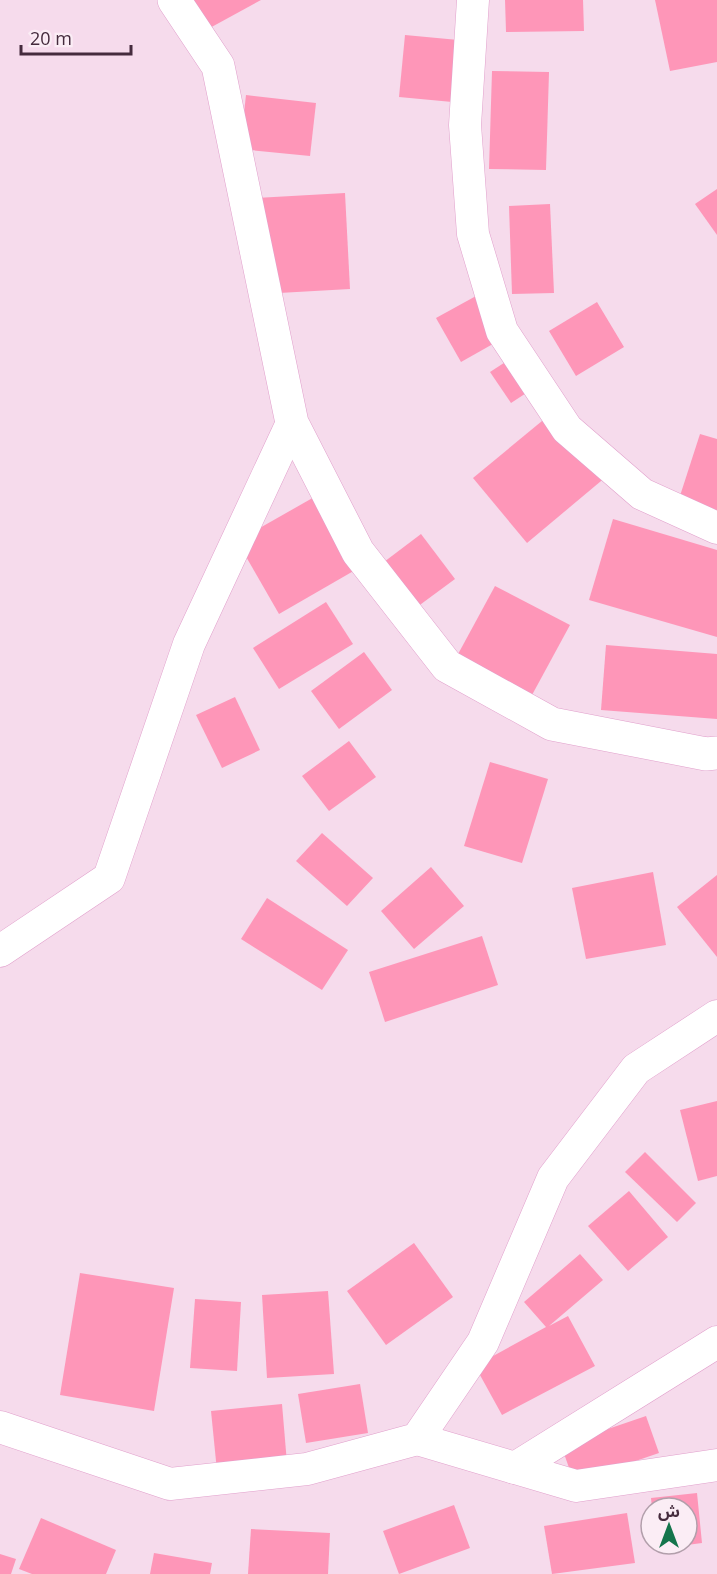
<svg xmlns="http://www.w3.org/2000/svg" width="717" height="1574" font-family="'Open Sans','Noto Sans Arabic',sans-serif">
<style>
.building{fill:#fe96b8}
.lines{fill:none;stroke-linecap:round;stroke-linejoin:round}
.minor-casing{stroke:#e1a0cc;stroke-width:33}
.secondary-casing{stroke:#e1a0cc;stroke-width:34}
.minor{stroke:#fff;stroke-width:32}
.secondary{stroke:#fff;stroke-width:33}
</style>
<rect width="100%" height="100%" fill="#f6dbec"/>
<!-- building -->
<g class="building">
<polygon points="164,0 261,0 186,41"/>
<polygon points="505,0 583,0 584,31 506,32"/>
<polygon points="655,0 717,0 717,62 670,71"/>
<polygon points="405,35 469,41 463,103 399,97"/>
<polygon points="492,71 549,72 546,170 489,169"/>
<polygon points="246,95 316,103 310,156 240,149"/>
<polygon points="717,189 717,235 695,204"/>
<polygon points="345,193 350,289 261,294 256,198"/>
<polygon points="550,204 554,293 512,294 509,206"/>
<polygon points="476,296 500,340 461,362 436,318"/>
<polygon points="597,302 624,347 576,376 549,331"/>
<polygon points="519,353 540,384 511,403 490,372"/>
<polygon points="559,407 613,471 527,543 473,478"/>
<polygon points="700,434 717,439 717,514 678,502"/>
<polygon points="316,496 357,569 279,614 237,541"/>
<polygon points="613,519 717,550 717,637 589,600"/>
<polygon points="421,534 455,579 413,610 380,565"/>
<polygon points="495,586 570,625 532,695 457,656"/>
<polygon points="326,602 353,644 279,689 253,648"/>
<polygon points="606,645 717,654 717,719 601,710"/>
<polygon points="364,652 392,690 339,729 311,691"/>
<polygon points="235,697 260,750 222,768 196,715"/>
<polygon points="349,741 376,777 329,811 302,776"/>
<polygon points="490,762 548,779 522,863 464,846"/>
<polygon points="322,833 373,878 347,906 296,861"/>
<polygon points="431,867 464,906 414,949 381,911"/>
<polygon points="653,872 666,945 586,959 572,888"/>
<polygon points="717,875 717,957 677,907"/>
<polygon points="267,898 348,950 322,990 241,939"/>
<polygon points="482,936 498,985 385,1022 369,972"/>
<polygon points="717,1101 717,1176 698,1181 680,1110"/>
<polygon points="645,1152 696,1203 677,1222 625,1172"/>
<polygon points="629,1191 668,1237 628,1271 588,1226"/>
<polygon points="414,1243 453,1297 386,1345 347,1291"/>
<polygon points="580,1254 603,1280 549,1326 568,1316 595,1366 502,1415 475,1366 546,1327 524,1302"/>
<polygon points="80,1273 174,1288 154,1411 60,1395"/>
<polygon points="328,1291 334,1374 267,1378 262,1295"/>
<polygon points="195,1299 241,1302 237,1371 190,1368"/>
<polygon points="360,1384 368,1433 306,1443 298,1394"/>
<polygon points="282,1404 288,1475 218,1481 211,1411"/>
<polygon points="646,1416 659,1453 574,1482 561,1445"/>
<polygon points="697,1493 702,1543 687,1545 687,1508 652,1508 651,1498"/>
<polygon points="454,1505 470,1548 399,1574 383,1531"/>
<polygon points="627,1513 635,1563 552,1574 544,1526"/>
<polygon points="41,1518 116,1550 106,1574 32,1574 19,1569"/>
<polygon points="251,1529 330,1533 328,1574 248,1574"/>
<polygon points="154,1553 212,1563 210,1574 150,1574"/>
<polygon points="0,1554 16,1559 11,1574 0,1574"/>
</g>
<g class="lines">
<defs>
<g id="minor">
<polyline points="473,0 465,125 473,234 502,331 567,429 642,494 717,528"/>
<polyline points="0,951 109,878 189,644 292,423"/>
<polyline points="0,1427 170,1484 307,1469 417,1439 483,1342 553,1178 636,1069 717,1016"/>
<polyline points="417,1439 576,1486 717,1465"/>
<polyline points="515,1468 717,1342"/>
</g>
<polyline id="secondary" points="174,0 218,66 292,423 358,552 447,666 552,724 706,754 717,753"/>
</defs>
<!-- minor casing -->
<use href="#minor" class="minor-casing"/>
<!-- secondary casing -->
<use href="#secondary" class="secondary-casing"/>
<!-- minor -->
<use href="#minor" class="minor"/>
<!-- secondary -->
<use href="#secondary" class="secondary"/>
</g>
<!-- north arrow -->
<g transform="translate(669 1526)"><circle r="28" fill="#fbedf5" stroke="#b29fab" stroke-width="1.5"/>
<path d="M0-4.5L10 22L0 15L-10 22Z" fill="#14754c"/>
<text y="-9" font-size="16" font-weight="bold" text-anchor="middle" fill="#452b3d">ش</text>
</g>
<!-- scale -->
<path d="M21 45v9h110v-9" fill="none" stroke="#452b3d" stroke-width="3"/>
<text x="30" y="45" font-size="18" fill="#452b3d" stroke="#fbedf5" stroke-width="4.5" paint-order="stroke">20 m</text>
</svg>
